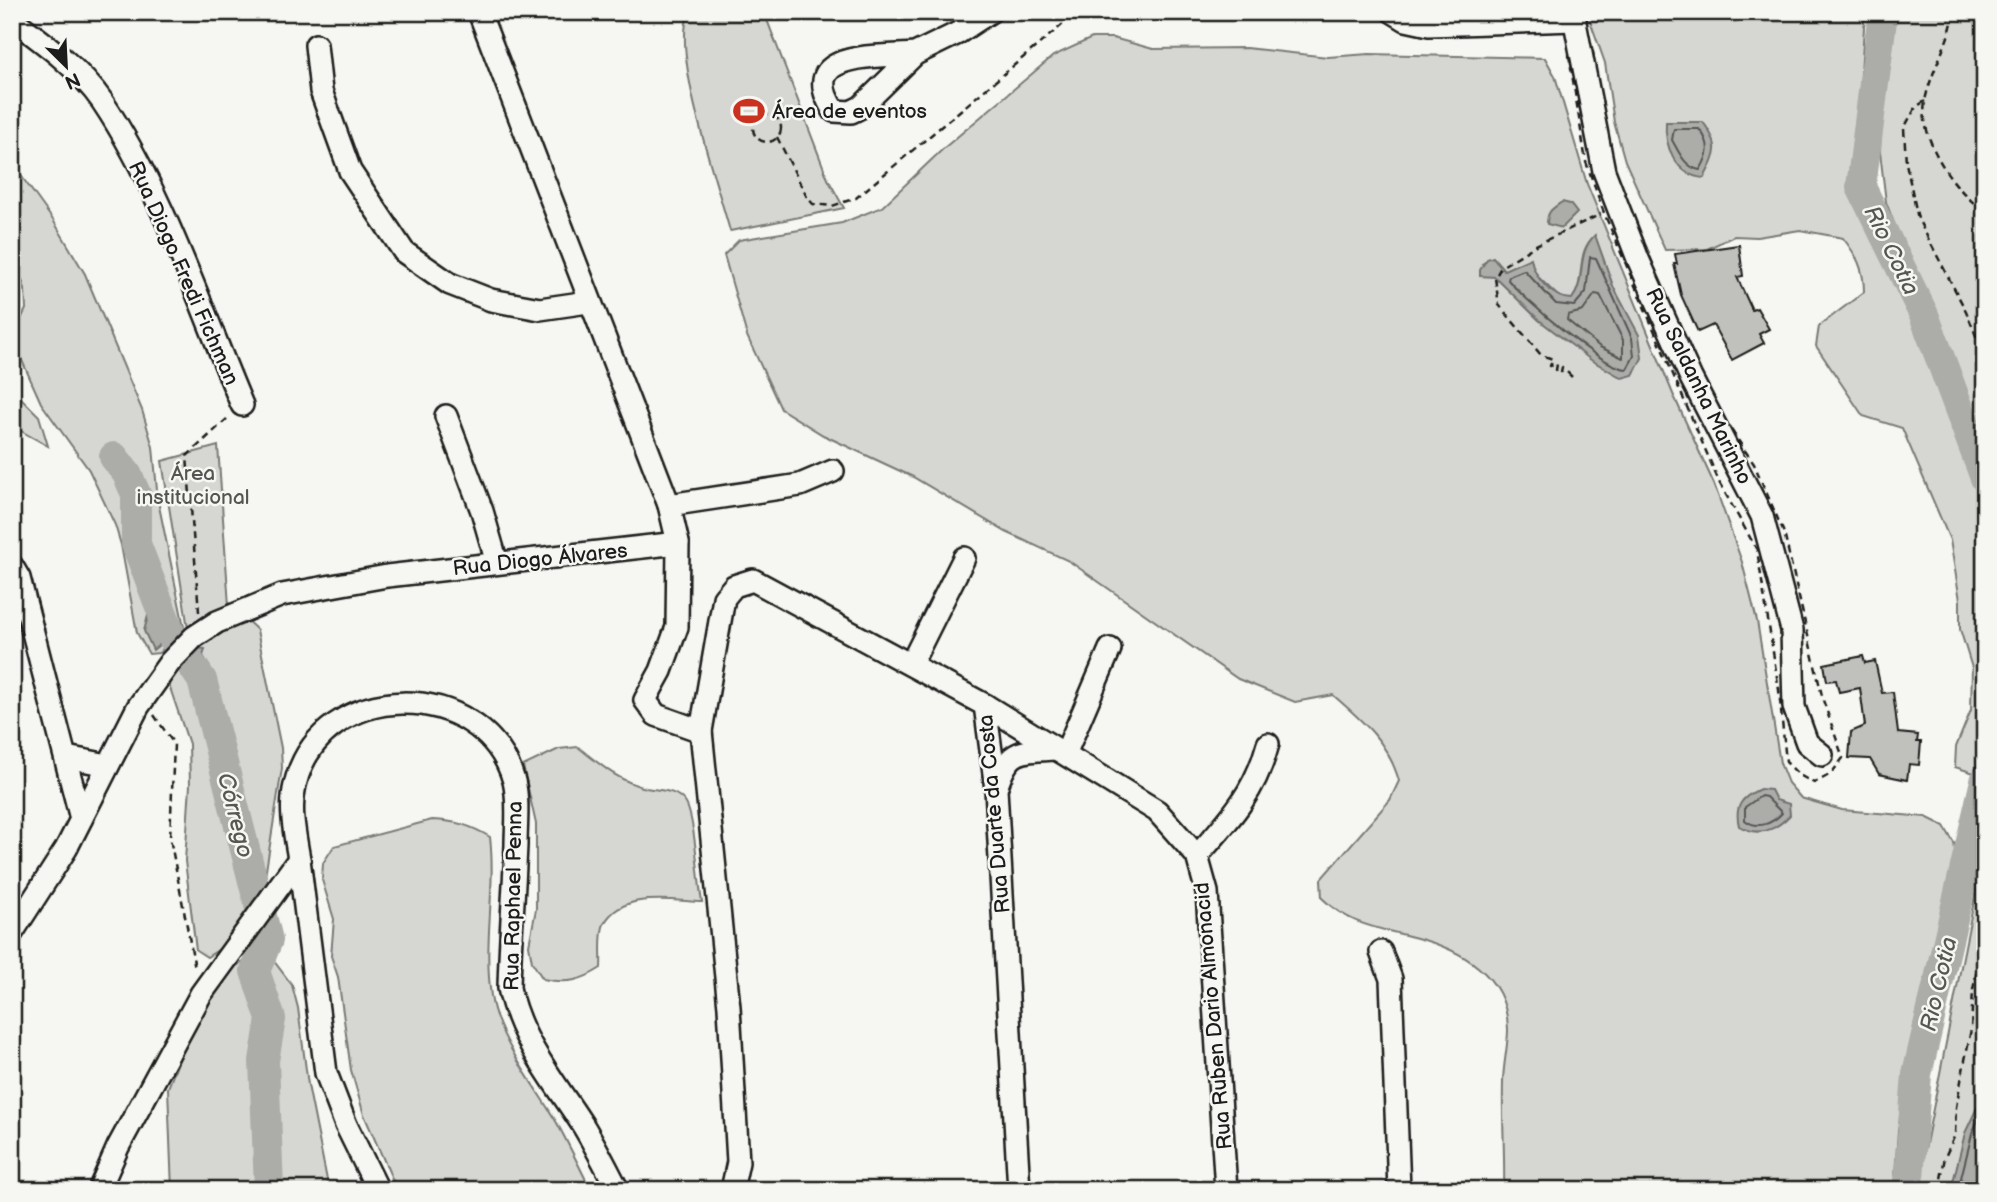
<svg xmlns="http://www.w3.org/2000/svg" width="1997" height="1202" font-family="'Balsamiq Sans',sans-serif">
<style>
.green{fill:#d6d6d2;stroke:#797977;stroke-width:2;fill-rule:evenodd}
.water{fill:#acaca9;stroke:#727271;stroke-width:2}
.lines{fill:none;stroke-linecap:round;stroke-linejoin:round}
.shore{stroke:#565654;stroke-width:2}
.river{stroke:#acaca9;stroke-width:30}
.building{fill:#c0c0bd;stroke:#1c1c1c;stroke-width:2}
.minor-casing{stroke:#1c1c1c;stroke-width:26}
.path{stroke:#1c1c1c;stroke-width:2.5;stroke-dasharray:7 5;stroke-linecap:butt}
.minor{stroke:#f6f6f2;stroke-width:21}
.labels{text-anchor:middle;stroke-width:5;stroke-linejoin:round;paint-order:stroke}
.poi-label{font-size:21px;fill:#1c1c1c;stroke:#f6f6f2;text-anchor:start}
.street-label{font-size:21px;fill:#1c1c1c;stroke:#f6f6f2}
.park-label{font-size:21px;fill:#545453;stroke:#f6f6f2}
.water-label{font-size:23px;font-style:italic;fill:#565654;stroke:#f6f6f2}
</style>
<rect width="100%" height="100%" fill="#f6f6f2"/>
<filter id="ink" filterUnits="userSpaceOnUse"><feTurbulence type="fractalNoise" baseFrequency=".0143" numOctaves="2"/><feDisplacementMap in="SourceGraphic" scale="14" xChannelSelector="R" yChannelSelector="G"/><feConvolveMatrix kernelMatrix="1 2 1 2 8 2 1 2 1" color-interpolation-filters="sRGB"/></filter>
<g filter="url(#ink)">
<!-- green -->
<g class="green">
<path d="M689 12H764L828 179 844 208 730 231C717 183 671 53 689 12Z"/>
<path d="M1587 12H1865L1854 179 1861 209 1939 372 1975 469 1985 511V749L1974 773 1955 767 1956 747 1971 710 1972 668 1960 629V600L1950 540 1902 428 1863 416 1816 346 1819 326 1864 292C1864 269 1857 256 1843 238L1800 230 1757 237 1734 236 1707 249 1665 250 1625 161 1614 122 1605 63Z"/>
<polygon points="1892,12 1985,12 1985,445 1944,353 1886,202 1880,152 1883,74"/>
<path d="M1092 38H1113L1153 49 1246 48 1328 57 1369 54 1545 58 1555 76 1587 184 1673 394 1714 484 1742 562 1757 621 1780 763 1788 783 1801 798 1842 810 1926 817 1944 826 1954 843 1957 863 1940 941 1915 1021 1898 1130 1894 1190H1716L1705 1185 1698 1190H1504C1505 1154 1502 1118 1503 1083 1503 1065 1508 1047 1508 1029 1507 975 1461 949 1413 937 1378 928 1349 925 1322 898L1321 879 1390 800 1399 781C1388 742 1363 721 1333 695L1295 702 1238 679 1069 561 1006 532 913 477 823 435 781 409 747 336 724 255 739 240 842 223 882 207 944 148 1053 56ZM1595 236 1613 286 1561 335 1539 320 1482 264 1492 258 1504 270 1534 273 1561 299H1572C1587 280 1574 252 1595 236Z"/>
<polygon points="12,163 53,220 85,274 142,410 153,447 158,501 184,627 159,653 149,654 137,633 121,545 115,525 89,470 41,403 16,347 17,327 26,309 25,289 12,253"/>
<polygon points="12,389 39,416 48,446 12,426"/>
<polygon points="218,446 229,606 200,621 189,635 162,461"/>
<path d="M242 616 257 630 281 748 282 768 262 896 224 946 207 957 196 950 185 861 190 785 189 744 169 685 171 671 208 635ZM198 648 212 671V695L204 696 200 685 183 673 186 662Z"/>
<path d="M578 747C601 765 618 781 646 788 660 791 675 789 685 802 695 815 698 882 702 902 672 901 622 890 604 924 599 934 602 956 601 968 581 981 567 984 543 979L532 962 529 945 536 909V824L523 766 559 749Z"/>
<path d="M432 820C455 821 470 825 490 837 496 890 483 943 491 996 497 1038 536 1087 557 1123 569 1145 580 1168 591 1190H397L364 1115 351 1070 338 977 331 956 334 919 322 880 323 863 334 846Z"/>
<polygon points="1985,845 1985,1190 1917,1190"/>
<polygon points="253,957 273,960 292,985 298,1008 308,1085 329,1190 172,1190 168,1088 190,1032 212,997 236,966"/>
</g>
<!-- water -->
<g class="water">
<path d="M1666 122H1703C1721 146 1717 153 1704 178 1676 176 1664 146 1666 122Z"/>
<path d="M1562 202 1570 204 1577 213 1562 228 1547 224C1547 211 1552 209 1562 202Z"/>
<path d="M1595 235 1613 286 1639 335 1642 358 1633 375 1622 378 1591 360 1539 320 1495 277 1480 276V270L1487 259 1493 257 1504 270 1531 258C1534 277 1552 299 1572 299 1587 280 1575 254 1595 235Z"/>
<polygon points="149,612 175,612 181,627 153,650 144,631"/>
<polygon points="198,648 205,649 203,656 212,671 212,695 204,696 200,685 183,673 185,668 180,665"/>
<path d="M1760 789 1771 790 1776 800 1789 804 1790 815C1775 831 1758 837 1739 826 1734 806 1742 797 1760 789Z"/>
<polygon points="1985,1091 1985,1190 1951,1190 1965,1133"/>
</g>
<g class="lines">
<!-- shore -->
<g class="shore">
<path d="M1674 129H1699C1712 144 1709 155 1700 170 1685 168 1679 152 1672 140Z"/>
<path d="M1590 257 1596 258 1632 338 1634 356 1627 369C1604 369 1524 299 1508 280L1509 276 1524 270 1556 304 1574 306 1586 292Z"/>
<polygon points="1595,294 1600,295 1623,340 1623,358 1600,347 1567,320 1568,315 1583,311"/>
<path d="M1761 796 1766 797 1782 813C1772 824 1757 830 1745 820V807Z"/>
<polyline points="1958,1190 1972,1134 1985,1103"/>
</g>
<!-- river -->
<g class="river">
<polyline points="1883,12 1861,187 1924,315 1985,478"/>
<polyline points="114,457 127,474 136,494 136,544 171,635 202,680 268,940 255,971 271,1019 264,1061 269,1190"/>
<polyline points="1908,1190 1917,1074 1985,781"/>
</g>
</g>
<!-- building -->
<g class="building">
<polygon points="1739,245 1743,276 1737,277 1752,310 1757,308 1769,329 1759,334 1764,343 1732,360 1713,325 1698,332 1681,295 1674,264 1677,264 1675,254"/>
<polygon points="1863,656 1865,663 1875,661 1882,693 1893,692 1898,733 1918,735 1917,742 1921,742 1919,765 1909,764 1907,780 1879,774 1870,759 1849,758 1851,732 1865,726 1860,688 1839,692 1836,680 1827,681 1824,664"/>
</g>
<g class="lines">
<defs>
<g id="minor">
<polyline points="1393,12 1406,20 1429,25 1575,20"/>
<polyline points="1573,12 1604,171 1638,259 1691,378 1762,516 1792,630 1794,707 1807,743 1822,755"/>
<path d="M12 19C43 42 80 69 102 101 162 190 200 306 242 405"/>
<polyline points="316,45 321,91 350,171 404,252 450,284 491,300 540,309 588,302"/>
<path d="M915 54C876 57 795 51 834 111L851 112 861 107 915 54 958 33 990 12"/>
<polyline points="446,416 482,511 497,563"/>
<polyline points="669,505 800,485 833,471"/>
<polyline points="678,543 677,627 661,671 645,700 656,715 701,731 729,1007 738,1162 732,1190"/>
<polyline points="12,566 19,578 81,819"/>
<polyline points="911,664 964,558"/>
<polyline points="985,705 1157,811 1197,856 1207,892 1226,1190"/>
<polyline points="701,731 724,598 734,586 753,580 985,705 996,789 1019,1190"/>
<polyline points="1066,752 1110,649"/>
<polyline points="66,757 108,765"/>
<path d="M997 786C1009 750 1018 751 1055 749"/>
<path d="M1197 856C1230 819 1255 793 1268 744"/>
<polyline points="299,859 326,1073 346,1125 378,1190"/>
<polyline points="12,933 66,849 138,707 170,662 194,637 217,622 282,595 387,576 678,543 669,505 479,12"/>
<polyline points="1381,952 1391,979 1399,1190"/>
<path d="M99 1190 118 1147 201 994 299 859C295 835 289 809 295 785 320 677 484 676 514 781 519 801 516 825 516 845 514 893 510 940 509 988 520 1041 556 1083 584 1127 596 1147 607 1169 618 1190"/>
</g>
</defs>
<!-- minor casing -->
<use href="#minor" class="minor-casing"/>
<!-- path -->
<g class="path">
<path d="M1954 12C1950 43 1931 70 1925 101 1919 141 1954 190 1985 212"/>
<polygon points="1580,48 1593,52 1608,154 1704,389 1754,464 1784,533 1823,700 1843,758 1831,774 1814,783 1799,775 1786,762 1779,690 1757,550 1720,484 1604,213 1586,162 1569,55"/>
<polyline points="1925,101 1916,107 1904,128 1906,163 1918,219 1966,311 1985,358"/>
<circle cx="767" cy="128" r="14"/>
<polyline points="777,137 807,197 813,204 832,206 856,198 1062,25 1052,12"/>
<polyline points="1572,377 1566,371 1561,372 1562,367 1556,370 1557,364 1550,366 1553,359 1541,355 1499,305 1495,278 1501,267 1536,245 1601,214"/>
<polyline points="199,612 187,456 229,417"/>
<polyline points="154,715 174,744 170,838 195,968"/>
<polyline points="1939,1190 1945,1157 1955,1135 1956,1107 1971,1029 1973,990 1985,930"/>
</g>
<!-- minor -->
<use href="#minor" class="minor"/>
</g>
</g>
<!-- icons -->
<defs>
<symbol id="stadium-bare" viewBox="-9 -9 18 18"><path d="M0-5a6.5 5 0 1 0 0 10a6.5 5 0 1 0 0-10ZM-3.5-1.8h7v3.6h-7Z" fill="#c8321e" stroke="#f6f6f2" stroke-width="2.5" paint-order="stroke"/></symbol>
</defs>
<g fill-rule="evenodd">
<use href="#stadium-bare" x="727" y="89" width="44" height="44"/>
</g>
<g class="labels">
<!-- poi labels -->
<g class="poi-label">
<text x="772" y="118">Área de eventos</text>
</g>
<!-- street labels -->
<g class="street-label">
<text transform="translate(184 273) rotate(66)" y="7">Rua Diogo Fredi Fichman</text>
<text transform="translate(1699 386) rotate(64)" y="7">Rua Saldanha Marinho</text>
<text transform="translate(540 559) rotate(-6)" y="7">Rua Diogo Álvares</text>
<text transform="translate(994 814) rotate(-95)" y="7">Rua Duarte da Costa</text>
<text transform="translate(513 896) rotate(-89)" y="7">Rua Raphael Penna</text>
<text transform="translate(1213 1016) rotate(-95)" y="7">Rua Ruben Dario Almonacid</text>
</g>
<!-- park labels -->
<g class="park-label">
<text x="193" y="480">Área<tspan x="193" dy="24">institucional</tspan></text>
</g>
<!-- water labels -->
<g class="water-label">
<text transform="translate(1892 250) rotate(64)" y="8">Rio Cotia</text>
<text transform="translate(236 815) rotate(76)" y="8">Córrego</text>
<text transform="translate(1938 984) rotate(-77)" y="8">Rio Cotia</text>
</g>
</g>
<!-- margin -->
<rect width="1997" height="1202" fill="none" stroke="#f6f6f2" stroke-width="42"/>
<rect x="21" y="21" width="1955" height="1160" fill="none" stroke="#1c1c1c" stroke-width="2.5" filter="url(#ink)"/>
<!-- north arrow -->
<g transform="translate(66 66) rotate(156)" stroke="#f6f6f2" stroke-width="5" paint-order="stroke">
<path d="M0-5L12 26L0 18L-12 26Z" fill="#1c1c1c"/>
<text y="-10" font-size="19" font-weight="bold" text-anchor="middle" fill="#1c1c1c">N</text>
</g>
</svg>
